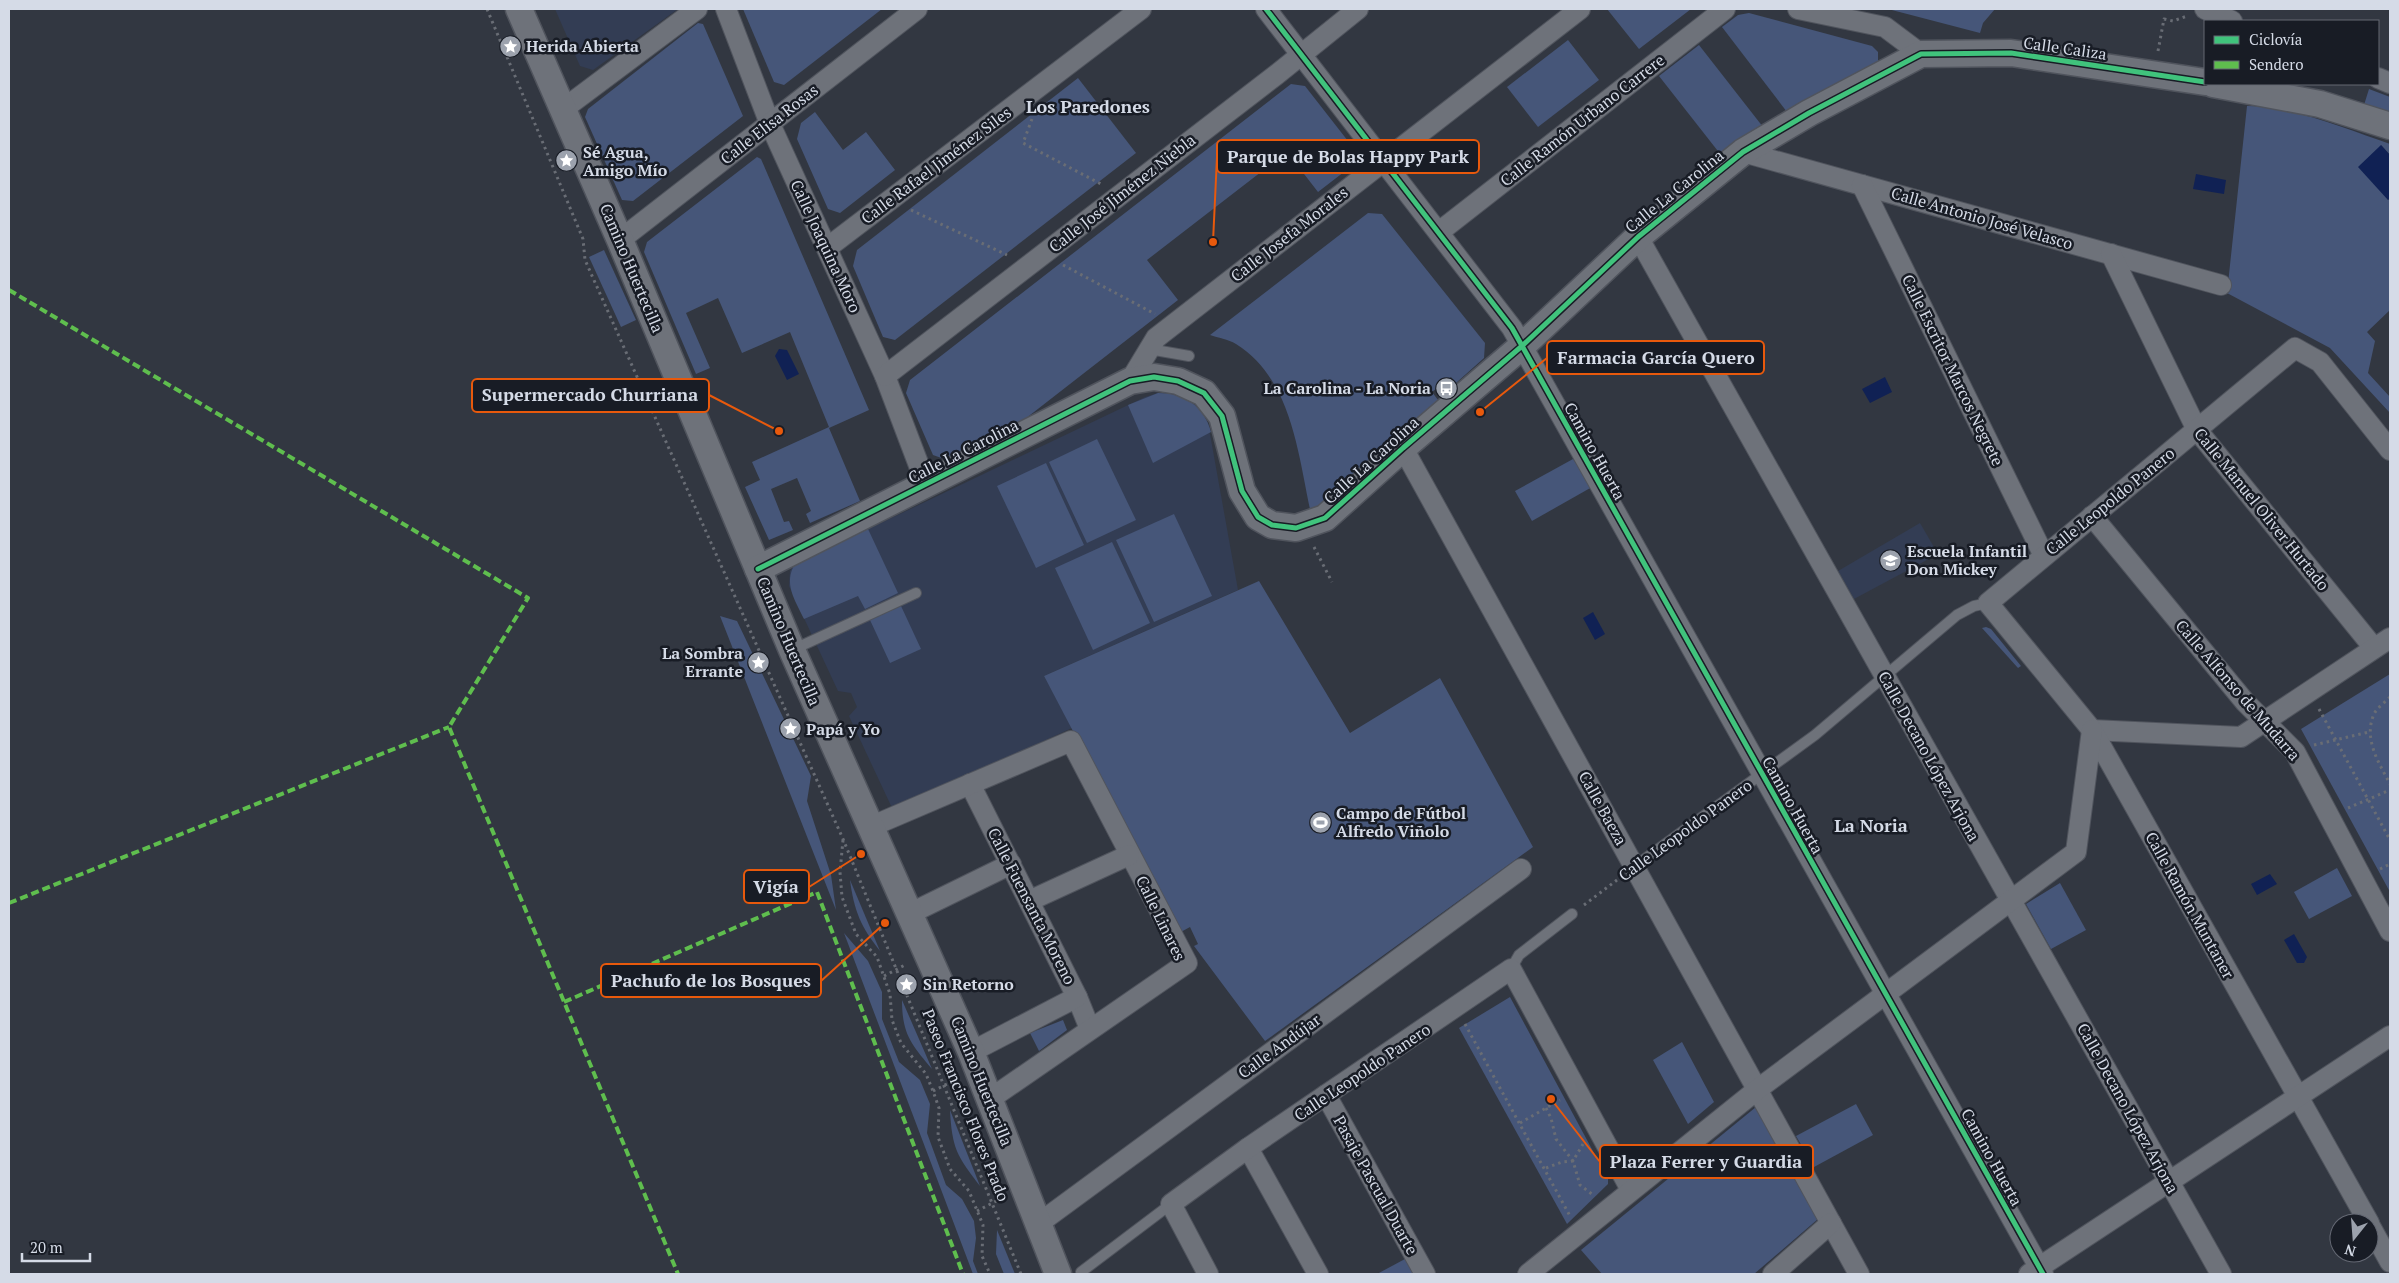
<svg xmlns="http://www.w3.org/2000/svg" width="2399" height="1283" font-family="'PT Serif',serif">
<style>
.built{fill:#333d54}
.green{fill:#465679}
.water{fill:#102154}
.lines{fill:none;stroke-linecap:round;stroke-linejoin:round}
.service-casing{stroke:#50545d;stroke-width:12}
.minor-casing{stroke:#50545d;stroke-width:22}
.tertiary-casing{stroke:#50545d;stroke-width:29}
.path{stroke:#696d75;stroke-width:3;stroke-dasharray:2.5 4;stroke-linecap:butt}
.service{stroke:#6e727a;stroke-width:10}
.minor{stroke:#6e727a;stroke-width:20}
.tertiary{stroke:#6e727a;stroke-width:26}
.quiet{stroke:#5fbe4e;stroke-width:4;stroke-dasharray:8 4;stroke-linecap:butt}
.cycleway-casing{stroke:#181c25;stroke-width:8}
.cycleway{stroke:#40c37c;stroke-width:5}
.labels{text-anchor:middle;stroke-width:5;stroke-linejoin:round;paint-order:stroke}
.poi-label{font-size:16px;font-weight:bold;fill:#d5dbe7;stroke:#181c25;text-anchor:start}
.street-label{font-size:16px;fill:#d5dbe7;stroke:#181c25}
.neighbourhood-label{font-size:18px;font-weight:bold;fill:#d5dbe7;stroke:#181c25}
.leader{fill:none;stroke:#e8590c;stroke-width:2}
.callout-dot{fill:#e8590c;stroke:#181c25;stroke-width:2}
.callout{fill:#181c25;stroke:#e8590c;stroke-width:2}
.callout-label{font-size:18px;text-anchor:middle;font-weight:bold;fill:#d5dbe7}
</style>
<rect width="100%" height="100%" fill="#323741"/>
<!-- built -->
<g class="built">
<polygon points="555,9 678,9 593,70 580,66"/>
<polygon points="1158,393 1169,393 1194,403 1208,423 1238,590 1044,676 1072,728 893,810 849,716 857,707 851,693 838,691 789,586 790,571 795,564 1145,397"/>
<polygon points="1920,523 1938,554 1854,599 1838,571"/>
</g>
<!-- green -->
<g class="green">
<polygon points="743,9 882,9 784,85 774,82"/>
<polygon points="1607,9 1691,9 1639,49"/>
<polygon points="1888,9 1995,9 1983,23 1980,33"/>
<polygon points="1749,13 1872,46 1878,52 1878,62 1787,112 1722,27 1738,15"/>
<polygon points="698,23 703,24 743,116 633,201 622,200 585,117 588,109"/>
<polygon points="1568,40 1599,80 1538,127 1507,87"/>
<polygon points="1699,45 1763,127 1721,155 1659,76"/>
<polygon points="1078,78 1136,153 895,340 883,337 853,266 857,250"/>
<polygon points="1291,84 1305,86 1355,150 1353,165 1318,192 1287,152 1147,260 1178,300 1011,430 947,460 933,455 906,393 910,380"/>
<polygon points="2369,89 2390,97 2390,112 2364,105"/>
<path d="M2247 106C2291 106 2348 129 2390 144V155L2381 145 2388 200 2390 198V310L2367 332 2375 341 2368 373 2390 397V413L2330 348 2227 293Z"/>
<polygon points="815,112 843,150 866,132 895,170 840,213 828,209 797,139 801,123"/>
<polygon points="757,157 761,159 869,410 829,428 860,501 810,523 806,514 811,511 797,478 771,489 784,522 789,521 793,530 769,540 745,487 760,480 752,462 829,427 790,332 742,353 718,298 686,313 710,368 696,374 644,252 647,242"/>
<path d="M1368 213 1382 214 1485 343 1484 358 1456 383 1451 377 1432 392 1438 400 1311 514C1298 454 1292 379 1236 344 1228 339 1218 338 1210 335Z"/>
<polygon points="604,250 636,320 621,327 589,257"/>
<path d="M1158 393C1184 393 1204 406 1211 432L1153 463 1128 405Z"/>
<polygon points="1097,439 1136,520 1087,543 1049,462"/>
<polygon points="1573,459 1592,487 1532,521 1515,491"/>
<polygon points="1046,463 1084,545 1036,568 997,486"/>
<polygon points="1174,514 1212,596 1154,622 1116,540"/>
<path d="M868 529 898 593 865 609 858 596 804 619C795 600 783 583 795 564Z"/>
<polygon points="1112,542 1150,623 1093,650 1055,568"/>
<polygon points="1259,581 1350,733 1440,678 1533,847 1265,1041 1194,946 1198,944 1190,927 1179,933 1044,676"/>
<polygon points="901,606 921,649 890,663 870,620"/>
<polygon points="720,616 737,621 811,776 807,801 831,875 836,910"/>
<polygon points="1986,627 1991,629 2021,666 2018,668 1982,628"/>
<polygon points="2390,674 2390,892 2301,729"/>
<polygon points="2337,868 2352,896 2309,919 2294,892"/>
<path d="M850 880 880 951C861 927 854 911 850 880Z"/>
<polygon points="2060,883 2086,930 2051,949 2026,904"/>
<polygon points="844,933 868,961 882,992 882,1019 899,1062 920,1080 930,1104 927,1133 946,1185 962,1199 974,1221 976,1238 973,1261 978,1274 973,1274"/>
<polygon points="1510,997 1608,1179 1608,1184 1567,1224 1459,1028"/>
<path d="M902 1000 932 1069C911 1044 902 1034 902 1000Z"/>
<polygon points="1063,1020 1067,1030 1039,1051 1030,1033"/>
<polygon points="1682,1042 1714,1102 1688,1124 1653,1060"/>
<polygon points="1856,1104 1873,1135 1814,1167 1796,1136"/>
<polygon points="1756,1107 1818,1219 1754,1274 1602,1274 1581,1250"/>
<path d="M950 1110 980 1186C957 1156 952 1149 950 1110Z"/>
<polygon points="997,1230 1015,1274 1004,1274 996,1254"/>
<polygon points="1405,1259 1413,1274 1377,1274"/>
</g>
<!-- water -->
<g class="water">
<polygon points="2381,145 2390,155 2390,198 2388,200 2358,167"/>
<polygon points="2196,174 2226,180 2224,194 2193,189"/>
<polygon points="779,349 787,350 799,374 787,380 775,356"/>
<polygon points="1885,377 1892,392 1870,403 1862,389"/>
<polygon points="1593,612 1605,634 1595,640 1583,618"/>
<polygon points="2270,874 2277,884 2257,895 2251,884"/>
<polygon points="2294,934 2307,957 2304,963 2297,963 2284,940"/>
</g>
<g class="lines">
<defs>
<g id="service">
<polyline points="1149,349 1189,356"/>
<polyline points="792,650 916,593"/>
<polyline points="1635,866 1815,735 1957,615 1974,606 1988,603"/>
<polyline points="1511,969 1519,955 1572,914"/>
<polyline points="1081,1272 1171,1204"/>
</g>
<g id="minor">
<polyline points="726,9 770,124 885,376 926,484"/>
<polyline points="1266,9 1512,328 2043,1274"/>
<polyline points="1798,9 1885,27 1921,54"/>
<polyline points="2205,9 2232,21"/>
<polyline points="2378,78 2390,83"/>
<polyline points="562,110 697,9"/>
<polyline points="1743,152 2221,285"/>
<polyline points="1862,185 2044,556"/>
<polyline points="1439,232 1725,9"/>
<polyline points="1638,237 2221,1274"/>
<polyline points="620,240 917,9"/>
<polyline points="827,248 1141,9"/>
<polyline points="2111,254 2197,430 2374,648"/>
<polyline points="885,376 1276,75 1358,9"/>
<polyline points="1130,381 1156,338 1580,9"/>
<polyline points="1403,448 1859,1274"/>
<polyline points="2092,516 2245,702 2295,752 2390,931"/>
<polyline points="2092,730 2241,737 2390,638"/>
<polyline points="970,784 1077,997 1090,1029"/>
<polyline points="870,827 1071,741 1187,963 990,1099"/>
<polyline points="1029,901 1129,855"/>
<polyline points="909,914 1011,864"/>
<polyline points="971,1052 1077,997"/>
<polyline points="1326,1095 1425,1274"/>
<polyline points="1248,1148 1318,1274"/>
<polyline points="2369,1223 2092,730 1988,603 2295,348 2320,362 2390,450"/>
<polyline points="1038,1224 1521,869"/>
<polyline points="2369,1224 2390,1262"/>
<polyline points="1208,1274 1171,1204 1248,1148 1511,969 1631,1190"/>
<polyline points="1528,1274 1758,1089 2076,852 2092,730"/>
<polyline points="1773,1274 1831,1223"/>
<polyline points="2029,1274 2390,1036"/>
</g>
<g id="tertiary">
<polyline points="519,9 620,240 792,650 971,1052 1058,1274"/>
<polyline points="2213,84 2320,104 2390,126"/>
<polyline points="758,569 1130,381 1154,377 1178,381 1204,393 1222,416 1242,491 1258,517 1272,525 1296,528 1325,518 1403,448 1522,346 1638,237 1743,152 1809,113 1921,54 2011,53 2205,82"/>
</g>
</defs>
<!-- service casing -->
<use href="#service" class="service-casing"/>
<!-- minor casing -->
<use href="#minor" class="minor-casing"/>
<!-- tertiary casing -->
<use href="#tertiary" class="tertiary-casing"/>
<!-- path -->
<g class="path">
<polyline points="487,9 583,239 585,260 843,839 1021,1274"/>
<polyline points="2158,51 2164,19 2173,21 2187,16"/>
<polyline points="1032,119 1023,143 1101,184"/>
<polyline points="911,210 1007,255"/>
<polyline points="1063,265 1155,314"/>
<polyline points="1314,547 1332,582"/>
<path d="M2390 697C2385 702 2377 708 2374 714 2363 739 2379 763 2390 784"/>
<polyline points="2319,709 2390,840"/>
<polyline points="2314,745 2369,732"/>
<polyline points="2348,808 2390,790"/>
<polyline points="843,840 840,872 842,897 856,934 877,957 890,994 892,1020 901,1043 926,1074 933,1091 939,1108 938,1137 950,1169 969,1191 983,1225 982,1256 990,1274"/>
<polyline points="2380,869 2390,864"/>
<polyline points="1584,905 1617,880"/>
<polyline points="884,976 905,965"/>
<polyline points="1465,1024 1570,1216"/>
<polyline points="933,1091 957,1079"/>
<polyline points="1546,1108 1551,1118 1556,1139 1573,1161 1580,1185 1593,1195"/>
<polyline points="1520,1123 1560,1100"/>
<polyline points="1546,1168 1562,1162 1573,1161 1583,1144"/>
<polyline points="977,1211 1004,1197"/>
</g>
<!-- service -->
<use href="#service" class="service"/>
<!-- minor -->
<use href="#minor" class="minor"/>
<!-- tertiary -->
<use href="#tertiary" class="tertiary"/>
<!-- quiet -->
<g class="quiet">
<polyline points="9,290 528,598 449,727 678,1274"/>
<polyline points="9,903 449,727"/>
<polyline points="564,1002 817,892 963,1274"/>
</g>
<defs>
<g id="cycleway">
<polyline points="1266,9 1512,328 2043,1274"/>
<polyline points="758,569 1130,381 1154,377 1178,381 1204,393 1222,416 1242,491 1258,517 1272,525 1296,528 1325,518 1403,448 1522,346 1638,237 1743,152 1809,113 1921,54 2011,53 2205,82"/>
</g>
</defs>
<!-- cycleway casing -->
<use href="#cycleway" class="cycleway-casing"/>
<!-- cycleway -->
<use href="#cycleway" class="cycleway"/>
</g>
<!-- icons -->
<defs>
<symbol id="sight-disc" viewBox="-11 -11 22 22"><circle r="9.5" fill="#9ca2ad" stroke="#181c25"/><path d="M0-6L1.8-2.2L6-1.7L2.9 1.2L3.7 5.4L0 3.3L-3.7 5.4L-2.9 1.2L-6-1.7L-1.8-2.2Z" fill="#fff"/></symbol>
<symbol id="bus-disc" viewBox="-11 -11 22 22"><circle r="9.5" fill="#9ca2ad" stroke="#181c25"/><path d="M-5-6H5V4H4V6H2V4H-2V6H-4V4H-5ZM-3.5-4V0h7V-4ZM-3.5 1.2v1.5H-2V1.2ZM2 1.2v1.5H3.5V1.2Z" fill="#fff"/></symbol>
<symbol id="school-disc" viewBox="-11 -11 22 22"><circle r="9.5" fill="#9ca2ad" stroke="#181c25"/><path d="M0-5L7-2L0 1L-7-2ZM-4 1L0 2.5L4 1V4Q0 6-4 4Z" fill="#fff"/></symbol>
<symbol id="stadium-disc" viewBox="-11 -11 22 22"><circle r="9.5" fill="#9ca2ad" stroke="#181c25"/><path d="M0-5a6.5 5 0 1 0 0 10a6.5 5 0 1 0 0-10ZM-3.5-1.8h7v3.6h-7Z" fill="#fff"/></symbol>
</defs>
<g fill-rule="evenodd">
<use href="#sight-disc" x="498" y="34" width="25" height="25"/>
<use href="#sight-disc" x="554" y="148" width="25" height="25"/>
<use href="#bus-disc" x="1434" y="376" width="25" height="25"/>
<use href="#school-disc" x="1878" y="548" width="25" height="25"/>
<use href="#sight-disc" x="746" y="650" width="25" height="25"/>
<use href="#sight-disc" x="778" y="716" width="25" height="25"/>
<use href="#stadium-disc" x="1308" y="810" width="25" height="25"/>
<use href="#sight-disc" x="894" y="972" width="25" height="25"/>
</g>
<g class="labels">
<!-- poi labels -->
<g class="poi-label">
<text x="526" y="52">Herida Abierta</text>
<text x="583" y="158">Sé Agua,<tspan x="583" dy="18">Amigo Mío</tspan></text>
<text x="1431" y="394" text-anchor="end">La Carolina - La Noria</text>
<text x="1907" y="557">Escuela Infantil<tspan x="1907" dy="18">Don Mickey</tspan></text>
<text x="743" y="659" text-anchor="end">La Sombra<tspan x="743" dy="18">Errante</tspan></text>
<text x="806" y="735">Papá y Yo</text>
<text x="1336" y="819">Campo de Fútbol<tspan x="1336" dy="18">Alfredo Viñolo</tspan></text>
<text x="923" y="990">Sin Retorno</text>
</g>
<!-- street labels -->
<g class="street-label">
<text transform="translate(2065 48) rotate(8)" y="6">Calle Caliza</text>
<text transform="translate(1582 120) rotate(-38)" y="6">Calle Ramón Urbano Carrere</text>
<text transform="translate(769 124) rotate(-38)" y="6">Calle Elisa Rosas</text>
<text transform="translate(936 165) rotate(-37)" y="6">Calle Rafael Jiménez Siles</text>
<text transform="translate(1674 191) rotate(-39)" y="6">Calle La Carolina</text>
<text transform="translate(1122 193) rotate(-38)" y="6">Calle José Jiménez Niebla</text>
<text transform="translate(1982 218) rotate(16)" y="6">Calle Antonio José Velasco</text>
<text transform="translate(1289 234) rotate(-38)" y="6">Calle Josefa Morales</text>
<text transform="translate(826 246) rotate(65)" y="6">Calle Joaquina Moro</text>
<text transform="translate(632 268) rotate(67)" y="6">Camino Huertecilla</text>
<text transform="translate(1953 370) rotate(64)" y="6">Calle Escritor Marcos Negrete</text>
<text transform="translate(963 451) rotate(-27)" y="6">Calle La Carolina</text>
<text transform="translate(1595 451) rotate(61)" y="6">Camino Huerta</text>
<text transform="translate(1371 460) rotate(-42)" y="6">Calle La Carolina</text>
<text transform="translate(2110 501) rotate(-39)" y="6">Calle Leopoldo Panero</text>
<text transform="translate(2262 509) rotate(51)" y="6">Calle Manuel Oliver Hurtado</text>
<text transform="translate(789 641) rotate(67)" y="6">Camino Huertecilla</text>
<text transform="translate(2238 690) rotate(49)" y="6">Calle Alfonso de Mudarra</text>
<text transform="translate(1929 756) rotate(61)" y="6">Calle Decano López Arjona</text>
<text transform="translate(1793 805) rotate(61)" y="6">Camino Huerta</text>
<text transform="translate(1603 808) rotate(61)" y="6">Calle Baeza</text>
<text transform="translate(1685 830) rotate(-36)" y="6">Calle Leopoldo Panero</text>
<text transform="translate(2190 905) rotate(61)" y="6">Calle Ramón Muntaner</text>
<text transform="translate(1032 906) rotate(63)" y="6">Calle Fuensanta Moreno</text>
<text transform="translate(1161 918) rotate(64)" y="6">Calle Linares</text>
<text transform="translate(1279 1046) rotate(-36)" y="6">Calle Andújar</text>
<text transform="translate(1362 1072) rotate(-34)" y="6">Calle Leopoldo Panero</text>
<text transform="translate(982 1081) rotate(68)" y="6">Camino Huertecilla</text>
<text transform="translate(966 1105) rotate(68)" y="6">Paseo Francisco Flores Prado</text>
<text transform="translate(2128 1108) rotate(61)" y="6">Calle Decano López Arjona</text>
<text transform="translate(1992 1157) rotate(61)" y="6">Camino Huerta</text>
<text transform="translate(1376 1185) rotate(61)" y="6">Pasaje Pascual Duarte</text>
</g>
<!-- neighbourhood labels -->
<g class="neighbourhood-label">
<text x="1088" y="113">Los Paredones</text>
<text x="1871" y="832">La Noria</text>
</g>
</g>
<!-- callouts -->
<path class="leader" d="M1213 242L1217 157M1480 412L1547 358M779 431L709 395M861 854L809 887M885 923L821 981M1551 1099L1600 1162"/>
<g class="callout-dot">
<circle cx="1213" cy="242" r="5"/>
<circle cx="1480" cy="412" r="5"/>
<circle cx="779" cy="431" r="5"/>
<circle cx="861" cy="854" r="5"/>
<circle cx="885" cy="923" r="5"/>
<circle cx="1551" cy="1099" r="5"/>
</g>
<g class="callout">
<rect x="1217" y="140" width="262" height="33" rx="5"/>
<rect x="1547" y="341" width="217" height="33" rx="5"/>
<rect x="472" y="379" width="237" height="33" rx="5"/>
<rect x="744" y="870" width="65" height="33" rx="5"/>
<rect x="601" y="964" width="220" height="33" rx="5"/>
<rect x="1600" y="1145" width="213" height="33" rx="5"/>
</g>
<g class="callout-label">
<text x="1348" y="163">Parque de Bolas Happy Park</text>
<text x="1656" y="364">Farmacia García Quero</text>
<text x="590" y="401">Supermercado Churriana</text>
<text x="776" y="893">Vigía</text>
<text x="711" y="987">Pachufo de los Bosques</text>
<text x="1706" y="1168">Plaza Ferrer y Guardia</text>
</g>
<!-- border -->
<rect width="2399" height="1283" fill="none" stroke="#d5dbe7" stroke-width="20"/>
<!-- legend -->
<rect x="2204" y="20" width="175" height="65" fill="#181c25" stroke="#646873"/>
<rect x="2214" y="36" width="25" height="8" fill="#40c37c" stroke="#646873"/>
<text x="2249" y="45" font-size="15" fill="#d5dbe7">Ciclovía</text>
<rect x="2214" y="61" width="25" height="8" fill="#5fbe4e" stroke="#646873"/>
<text x="2249" y="70" font-size="15" fill="#d5dbe7">Sendero</text>
<!-- north arrow -->
<g transform="translate(2354 1238) rotate(197)"><circle r="24" fill="#181c25" stroke="#646873"/>
<path d="M0-4L9 19L0 12L-9 19Z" fill="#9ca2ad"/>
<text y="-8" font-size="14" font-weight="bold" text-anchor="middle" fill="#d5dbe7">N</text>
</g>
<!-- scale -->
<path d="M22 1253v8h68v-8" fill="none" stroke="#d5dbe7" stroke-width="2.5"/>
<text x="30" y="1253" font-size="15" fill="#d5dbe7" stroke="#181c25" stroke-width="4" paint-order="stroke">20 m</text>
</svg>
